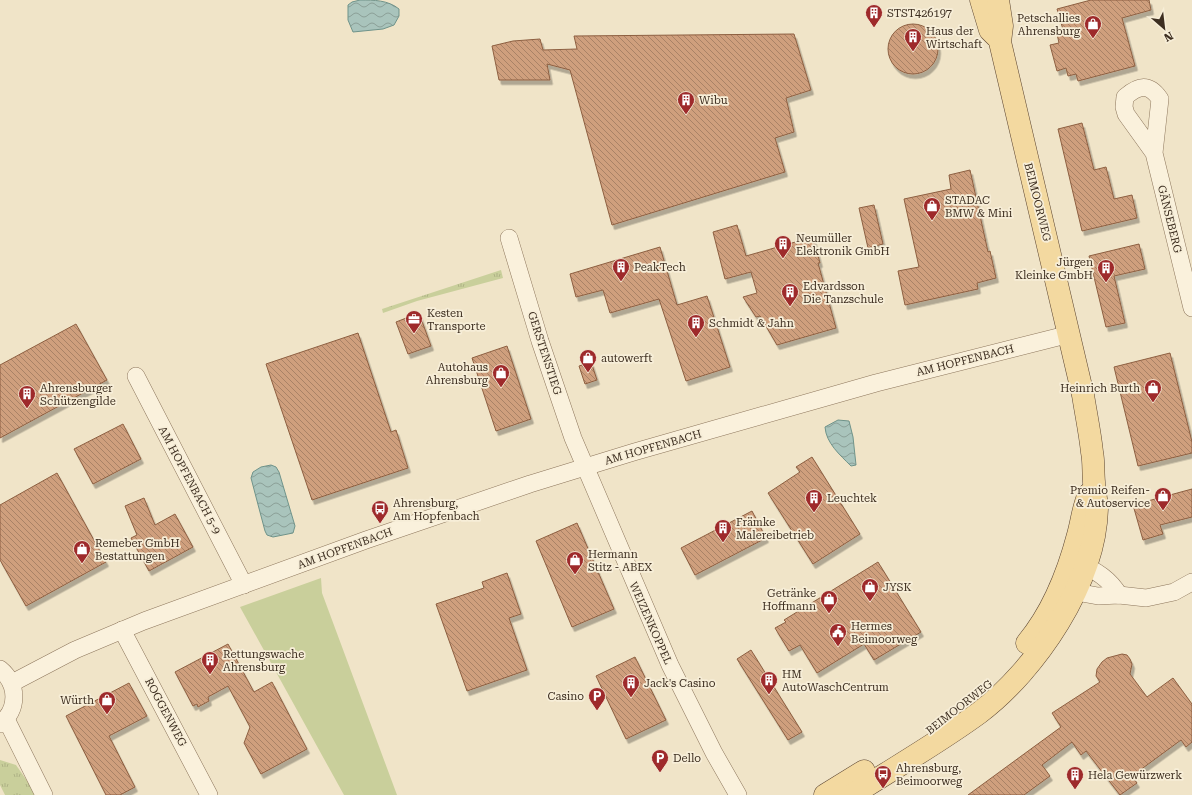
<svg xmlns="http://www.w3.org/2000/svg" width="1192" height="795" font-family="'Roboto Serif',serif">
<style>
.grass{fill:url(#grass-tufts)}
.green{fill:#c9cf9b}
.water{fill:url(#water-waves);stroke:#6f938a}
.building{fill:url(#building-back-hatch);stroke:#8d5f41;filter:url(#shadow)}
.lines{fill:none;stroke-linecap:round;stroke-linejoin:round}
.minor-casing{stroke:#8d765c;stroke-width:18}
.major-casing{stroke:#5b4430;stroke-width:23}
.minor{stroke:#faf1dc;stroke-width:17}
.major{stroke:#f3d9a0;stroke-width:22}
.labels{text-anchor:middle;stroke-width:3.5;stroke-linejoin:round;paint-order:stroke}
.poi-label{font-size:11px;fill:#3d2e20;stroke:#f7eed8;text-anchor:start}
.street-label{font-size:11px;fill:#3d2e20;stroke:#f7eed8}
</style>
<defs>
<pattern id="grass-tufts" width="24" height="20" patternUnits="userSpaceOnUse"><rect width="24" height="20" fill="#c9cf9b"/><path d="M3 7l-1-3M5 7V3M7 7l1-3M15 17l-1-3M17 17v-4M19 17l1-3" fill="none" stroke="#aeb285"/></pattern>
<pattern id="water-waves" width="16" height="10" patternUnits="userSpaceOnUse"><rect width="16" height="10" fill="#a9c4bc"/><path d="M0 5q4-4 8 0t8 0" fill="none" stroke="#8ba098"/></pattern>
<pattern id="building-back-hatch" width="6" height="6" patternUnits="userSpaceOnUse"><rect width="6" height="6" fill="#cf9f7d"/><path d="M-1 5l2 2M0 0l6 6M5-1l2 2" fill="none" stroke="#a98266"/></pattern>
<filter id="shadow"><feDropShadow dx="2.5" dy="4.5" stdDeviation="0" flood-color="#0004"/></filter>
</defs>
<rect width="100%" height="100%" fill="#f0e4c8"/>
<!-- grass -->
<g class="grass">
<polygon points="501,270 503,278 417,301 383,313 382,309"/>
<polygon points="0,760 16,765 37,795 5,795 0,785"/>
</g>
<!-- green -->
<polygon class="green" points="321,578 322,593 397,795 344,795 240,607"/>
<!-- water -->
<g class="water">
<path d="M360 0C374 0 388 0 399 9V16L394 25 383 29 353 32 348 20V5L352 2Z"/>
<path d="M838 420 849 421 853 437 856 465 851 466C840 455 826 443 825 427Z"/>
<polygon points="271,465 276,467 279,472 295,526 293,533 273,537 267,535 265,531 251,478 253,472 261,467"/>
</g>
<!-- building -->
<g class="building">
<polygon points="1091,0 1149,0 1151,10 1122,18 1135,66 1078,81 1076,74 1068,76 1066,68 1057,71 1050,45 1059,43 1057,34 1064,33 1057,9"/>
<circle cx="913" cy="49" r="25"/>
<polygon points="794,34 811,90 786,98 794,132 775,138 785,172 612,225 570,70 547,64 550,80 499,80 492,46 513,41 540,39 543,50 577,49 574,36"/>
<polygon points="1082,123 1094,170 1106,167 1114,199 1132,195 1137,218 1082,231 1058,129"/>
<polygon points="970,170 988,252 990,251 996,278 977,283 978,289 905,305 898,271 919,267 904,199 951,189 949,175"/>
<polygon points="874,205 883,244 868,248 859,208"/>
<polygon points="737,225 746,256 813,237 820,263 818,263 836,328 777,345 760,316 756,317 743,297 757,293 751,272 725,279 713,232"/>
<polygon points="1139,244 1145,269 1114,276 1125,323 1106,327 1089,256"/>
<polygon points="660,247 677,305 707,296 730,367 686,381 659,299 610,313 603,290 576,297 570,274"/>
<polygon points="419,313 431,346 408,354 396,322"/>
<polygon points="76,324 107,380 0,438 0,365"/>
<polygon points="358,333 391,432 396,430 408,468 312,500 266,364"/>
<polygon points="507,346 531,419 496,431 472,358"/>
<polygon points="1170,353 1192,442 1192,453 1138,466 1114,367"/>
<polygon points="591,362 597,380 585,384 579,366"/>
<polygon points="123,424 141,459 93,484 74,449"/>
<polygon points="812,457 860,534 813,564 768,493 800,472 796,467"/>
<polygon points="57,473 106,562 26,606 0,560 0,505"/>
<polygon points="1192,489 1192,517 1160,525 1163,534 1143,540 1133,505"/>
<polygon points="144,498 155,525 175,514 193,547 149,571 131,538 137,535 125,506"/>
<polygon points="752,511 766,538 695,575 681,548"/>
<polygon points="577,523 614,609 572,627 536,541"/>
<polygon points="878,562 921,632 874,660 864,644 817,673 800,645 789,651 775,628 786,622 784,620"/>
<polygon points="507,573 521,614 509,618 527,670 467,691 436,604 484,588 482,582"/>
<polygon points="228,644 254,692 272,682 307,749 261,774 244,743 250,727 228,686 208,697 209,701 198,707 197,704 193,706 175,672"/>
<polygon points="751,650 802,732 788,740 737,659"/>
<polygon points="1122,654 1127,655 1130,659 1132,664 1130,674 1147,697 1173,678 1192,704 1192,742 1186,747 1181,740 1132,776 1137,783 1120,795 1086,751 1081,755 1072,742 1042,765 1050,776 1024,795 968,795 1061,727 1052,713 1100,682 1096,676 1097,669 1102,662 1107,658"/>
<polygon points="635,657 666,720 626,739 596,676"/>
<polygon points="129,683 147,716 109,736 135,787 120,795 106,795 66,716"/>
</g>
<g class="lines">
<defs>
<g id="minor">
<path d="M1154 153 1160 99C1149 83 1139 85 1125 97L1124 107 1126 114 1154 153 1192 308"/>
<polyline points="509,238 540,341 573,438 670,665 714,753 738,795"/>
<polyline points="136,376 244,585"/>
<path d="M1075 562C1092 568 1110 579 1119 595"/>
<polyline points="1064,587 1076,592 1098,596 1119,595 1146,598 1174,592 1192,582"/>
<polyline points="122,630 209,795"/>
<path d="M0 669C18 684 19 709 0 724"/>
<polyline points="12,683 75,650 144,621 366,540 530,484 634,452 876,383 1070,334"/>
<polyline points="6,719 44,795"/>
</g>
<g id="major">
<polyline points="981,0 990,30 996,36"/>
<path d="M1027 643C1052 613 1068 573 1078 535 1082 521 1083 507 1089 494"/>
<polyline points="825,795 864,771"/>
<path d="M852 795C894 768 938 743 979 713 1036 670 1095 583 1097 509 1097 500 1094 491 1094 482 1093 472 1094 462 1092 452 1090 433 1086 414 1083 395L1000 42 1002 26 998 0"/>
</g>
</defs>
<!-- minor casing -->
<use href="#minor" class="minor-casing"/>
<!-- major casing -->
<use href="#major" class="major-casing"/>
<!-- minor -->
<use href="#minor" class="minor"/>
<!-- major -->
<use href="#major" class="major"/>
</g>
<!-- icons -->
<defs>
<symbol id="building-pin" viewBox="-11 -11 22 30"><path d="M0 17L-7.5 6A9.5 9.5 0 1 1 7.5 6Z" fill="#9e2a2b" stroke="#f7eed8"/><path d="M-4-6H4V6H1V3H-1V6H-4ZM-2.5-4.3h1.7v1.8h-1.7ZM.8-4.3h1.7v1.8H.8ZM-2.5-1h1.7V.8h-1.7ZM.8-1h1.7V.8H.8Z" fill="#fff"/></symbol>
<symbol id="shop-pin" viewBox="-11 -11 22 30"><path d="M0 17L-7.5 6A9.5 9.5 0 1 1 7.5 6Z" fill="#9e2a2b" stroke="#f7eed8"/><path d="M-5-2.5h2.3a2.7 3.5 0 0 1 5.4 0H5L5.5 6h-11ZM-1.5-2.5h3a1.5 2.3 0 0 0-3 0Z" fill="#fff"/></symbol>
<symbol id="office-pin" viewBox="-11 -11 22 30"><path d="M0 17L-7.5 6A9.5 9.5 0 1 1 7.5 6Z" fill="#9e2a2b" stroke="#f7eed8"/><path d="M-6-3h4V-5.5h4V-3h4V5H-6ZM-1-4.5V-3h2v-1.5ZM-6 0V1H6V0Z" fill="#fff"/></symbol>
<symbol id="bus-pin" viewBox="-11 -11 22 30"><path d="M0 17L-7.5 6A9.5 9.5 0 1 1 7.5 6Z" fill="#9e2a2b" stroke="#f7eed8"/><path d="M-5-6H5V4H4V6H2V4H-2V6H-4V4H-5ZM-3.5-4V0h7V-4ZM-3.5 1.2v1.5H-2V1.2ZM2 1.2v1.5H3.5V1.2Z" fill="#fff"/></symbol>
<symbol id="civic-pin" viewBox="-11 -11 22 30"><path d="M0 17L-7.5 6A9.5 9.5 0 1 1 7.5 6Z" fill="#9e2a2b" stroke="#f7eed8"/><path d="M-.6-6.5H3V-4.5H.6V-3L4-1V1h2V6H-6V1h2V-1L-.6-3ZM-1.2 2.5V6h2.4V2.5Z" fill="#fff"/></symbol>
<symbol id="parking-pin" viewBox="-11 -11 22 30"><path d="M0 17L-7.5 6A9.5 9.5 0 1 1 7.5 6Z" fill="#9e2a2b" stroke="#f7eed8"/><path d="M-3.5-5.5H1a3.5 3.5 0 0 1 0 7H-1V5.5H-3.5ZM-1-3.4V-.6H.8a1.4 1.4 0 0 0 0-2.8Z" fill="#fff"/></symbol>
</defs>
<g fill-rule="evenodd">
<use href="#building-pin" x="864" y="3" width="20" height="27"/>
<use href="#shop-pin" x="1083" y="14" width="20" height="27"/>
<use href="#building-pin" x="903" y="27" width="20" height="27"/>
<use href="#building-pin" x="676" y="90" width="20" height="27"/>
<use href="#shop-pin" x="922" y="196" width="20" height="27"/>
<use href="#building-pin" x="773" y="234" width="20" height="27"/>
<use href="#building-pin" x="611" y="257" width="20" height="27"/>
<use href="#building-pin" x="1096" y="258" width="20" height="27"/>
<use href="#building-pin" x="780" y="282" width="20" height="27"/>
<use href="#office-pin" x="404" y="309" width="20" height="27"/>
<use href="#building-pin" x="686" y="313" width="20" height="27"/>
<use href="#shop-pin" x="578" y="348" width="20" height="27"/>
<use href="#shop-pin" x="491" y="363" width="20" height="27"/>
<use href="#shop-pin" x="1143" y="378" width="20" height="27"/>
<use href="#building-pin" x="17" y="384" width="20" height="27"/>
<use href="#shop-pin" x="1153" y="486" width="20" height="27"/>
<use href="#building-pin" x="804" y="488" width="20" height="27"/>
<use href="#bus-pin" x="370" y="499" width="20" height="27"/>
<use href="#building-pin" x="713" y="518" width="20" height="27"/>
<use href="#shop-pin" x="72" y="539" width="20" height="27"/>
<use href="#shop-pin" x="565" y="550" width="20" height="27"/>
<use href="#shop-pin" x="860" y="577" width="20" height="27"/>
<use href="#shop-pin" x="819" y="589" width="20" height="27"/>
<use href="#civic-pin" x="828" y="622" width="20" height="27"/>
<use href="#building-pin" x="200" y="650" width="20" height="27"/>
<use href="#building-pin" x="759" y="670" width="20" height="27"/>
<use href="#building-pin" x="621" y="673" width="20" height="27"/>
<use href="#parking-pin" x="587" y="686" width="20" height="27"/>
<use href="#shop-pin" x="97" y="690" width="20" height="27"/>
<use href="#parking-pin" x="650" y="748" width="20" height="27"/>
<use href="#bus-pin" x="873" y="764" width="20" height="27"/>
<use href="#building-pin" x="1065" y="765" width="20" height="27"/>
</g>
<g class="labels">
<!-- poi labels -->
<g class="poi-label">
<text x="887" y="17">STST426197</text>
<text x="1080" y="22" text-anchor="end">Petschallies<tspan x="1080" dy="13">Ahrensburg</tspan></text>
<text x="926" y="35">Haus der<tspan x="926" dy="13">Wirtschaft</tspan></text>
<text x="699" y="104">Wibu</text>
<text x="945" y="204">STADAC<tspan x="945" dy="13">BMW &amp; Mini</tspan></text>
<text x="796" y="242">Neumüller<tspan x="796" dy="13">Elektronik GmbH</tspan></text>
<text x="1093" y="266" text-anchor="end">Jürgen<tspan x="1093" dy="13">Kleinke GmbH</tspan></text>
<text x="634" y="271">PeakTech</text>
<text x="803" y="290">Edvardsson<tspan x="803" dy="13">Die Tanzschule</tspan></text>
<text x="427" y="317">Kesten<tspan x="427" dy="13">Transporte</tspan></text>
<text x="709" y="327">Schmidt &amp; Jahn</text>
<text x="601" y="362">autowerft</text>
<text x="488" y="371" text-anchor="end">Autohaus<tspan x="488" dy="13">Ahrensburg</tspan></text>
<text x="40" y="392">Ahrensburger<tspan x="40" dy="13">Schützengilde</tspan></text>
<text x="1140" y="392" text-anchor="end">Heinrich Burth</text>
<text x="1150" y="494" text-anchor="end">Premio Reifen-<tspan x="1150" dy="13">&amp; Autoservice</tspan></text>
<text x="827" y="502">Leuchtek</text>
<text x="393" y="507">Ahrensburg,<tspan x="393" dy="13">Am Hopfenbach</tspan></text>
<text x="736" y="526">Främke<tspan x="736" dy="13">Malereibetrieb</tspan></text>
<text x="95" y="547">Remeber GmbH<tspan x="95" dy="13">Bestattungen</tspan></text>
<text x="588" y="558">Hermann<tspan x="588" dy="13">Stitz - ABEX</tspan></text>
<text x="883" y="591">JYSK</text>
<text x="816" y="597" text-anchor="end">Getränke<tspan x="816" dy="13">Hoffmann</tspan></text>
<text x="851" y="630">Hermes<tspan x="851" dy="13">Beimoorweg</tspan></text>
<text x="223" y="658">Rettungswache<tspan x="223" dy="13">Ahrensburg</tspan></text>
<text x="782" y="678">HM<tspan x="782" dy="13">AutoWaschCentrum</tspan></text>
<text x="644" y="687">Jack's Casino</text>
<text x="584" y="700" text-anchor="end">Casino</text>
<text x="94" y="704" text-anchor="end">Würth</text>
<text x="673" y="762">Dello</text>
<text x="896" y="772">Ahrensburg,<tspan x="896" dy="13">Beimoorweg</tspan></text>
<text x="1088" y="779">Hela Gewürzwerk</text>
</g>
<!-- street labels -->
<g class="street-label">
<text transform="translate(1038 202) rotate(76)" y="4">BEIMOORWEG</text>
<text transform="translate(1170 219) rotate(76)" y="4">GÄNSEBERG</text>
<text transform="translate(545 353) rotate(72)" y="4">GERSTENSTIEG</text>
<text transform="translate(965 360) rotate(-14)" y="4">AM HOPFENBACH</text>
<text transform="translate(653 447) rotate(-16)" y="4">AM HOPFENBACH</text>
<text transform="translate(190 480) rotate(62)" y="4">AM HOPFENBACH 5-9</text>
<text transform="translate(345 548) rotate(-20)" y="4">AM HOPFENBACH</text>
<text transform="translate(651 623) rotate(66)" y="4">WEIZENKOPPEL</text>
<text transform="translate(959 707) rotate(-38)" y="4">BEIMOORWEG</text>
<text transform="translate(166 712) rotate(62)" y="4">ROGGENWEG</text>
</g>
</g>
<!-- north arrow -->
<g transform="translate(1164 28) rotate(152)" stroke="#f7eed8" stroke-width="3" paint-order="stroke">
<path d="M0-3L7 15L0 10L-7 15Z" fill="#3d2e20"/>
<text y="-6" font-size="11" font-weight="bold" text-anchor="middle" fill="#3d2e20">N</text>
</g>
</svg>
